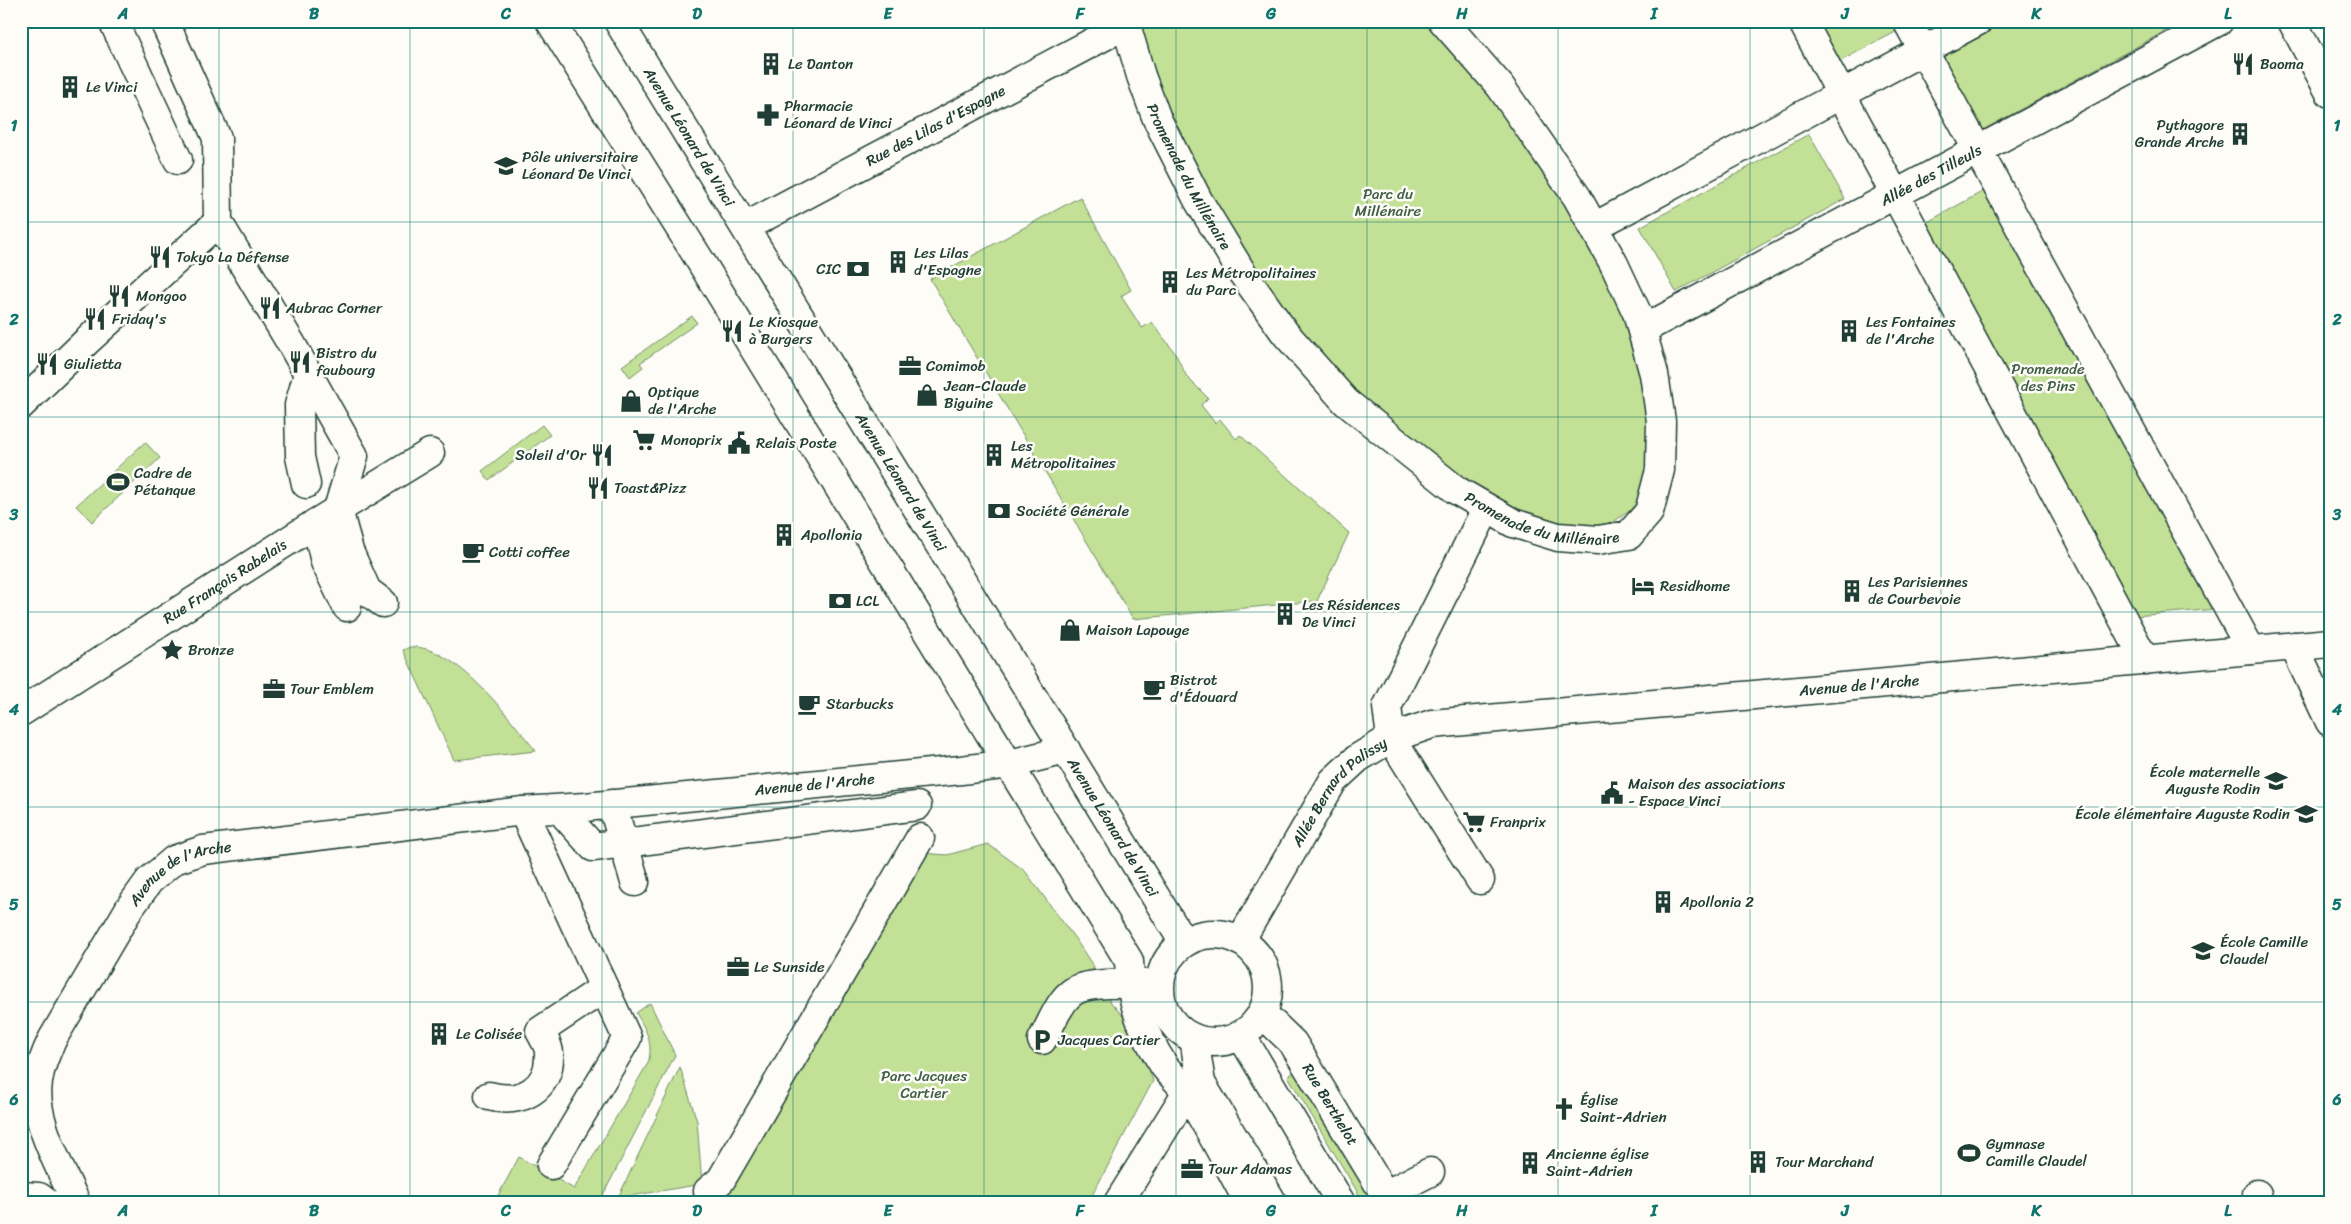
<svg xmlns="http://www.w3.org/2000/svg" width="2351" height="1224" font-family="Sriracha,sans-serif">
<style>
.green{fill:#c3e097;stroke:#718e66}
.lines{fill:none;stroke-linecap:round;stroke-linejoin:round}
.minor-casing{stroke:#1f3d34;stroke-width:31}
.minor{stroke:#fdfcf7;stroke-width:28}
.grid{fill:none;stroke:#0f766e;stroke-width:1;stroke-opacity:0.55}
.labels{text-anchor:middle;stroke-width:5;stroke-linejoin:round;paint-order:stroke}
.poi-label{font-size:15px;fill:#1f3d34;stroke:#fdfcf7;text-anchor:start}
.street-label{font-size:15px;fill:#1f3d34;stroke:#fdfcf7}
.park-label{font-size:15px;fill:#405e48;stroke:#fdfcf7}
.neatline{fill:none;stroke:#0f766e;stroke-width:2}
.grid-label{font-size:16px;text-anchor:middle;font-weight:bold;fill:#0f766e}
</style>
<rect width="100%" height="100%" fill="#fdfcf7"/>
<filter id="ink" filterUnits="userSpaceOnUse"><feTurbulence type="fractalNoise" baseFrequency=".02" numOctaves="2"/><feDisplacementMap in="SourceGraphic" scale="10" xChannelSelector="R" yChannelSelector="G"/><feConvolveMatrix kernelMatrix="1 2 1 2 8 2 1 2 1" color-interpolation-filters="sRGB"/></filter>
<g filter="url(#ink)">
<!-- green -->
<g class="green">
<polygon points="1141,21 1417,21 1421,25 1428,21 1471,68 1557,185 1618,300 1631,336 1650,415 1651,459 1641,499 1628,512 1613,522 1590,527 1548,520 1510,508 1483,495 1429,454 1356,391 1289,318 1196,179 1162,96 1144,44"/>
<polygon points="1802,21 1907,21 1909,25 1827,68"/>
<polygon points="2002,21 2184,21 1981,131 1940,54"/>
<polygon points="1809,134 1845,199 1676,292 1640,227"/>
<polygon points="1998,183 2229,608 2123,617 1913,230"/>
<polygon points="1080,197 1131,290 1121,296 1142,328 1152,322 1175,353 1187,377 1208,398 1201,405 1215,423 1220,419 1236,439 1240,435 1349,533 1317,601 1133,619 930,279"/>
<polygon points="692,316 697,323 640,363 643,367 630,377 622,366"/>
<polygon points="542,425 550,435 489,480 482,471"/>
<polygon points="145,442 160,458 92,522 76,506"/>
<path d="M410 647C455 644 510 719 536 751L454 760 403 650Z"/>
<polygon points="988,844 1025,871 1076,940 1095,969 1059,989 1079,1000 1103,993 1134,1029 1153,1081 1088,1203 723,1203 920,853 947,855"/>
<path d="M650 1003 675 1055 602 1197 558 1203H494L519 1157 574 1189 648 1063C654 1043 646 1030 636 1013Z"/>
<polygon points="680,1067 697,1121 702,1184 618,1198"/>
<polygon points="1298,1070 1379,1203 1364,1203 1288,1076"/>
</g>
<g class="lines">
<defs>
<g id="minor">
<polyline points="113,21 178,160"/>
<polyline points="164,21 217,138 218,222"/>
<path d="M550 21 701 262 1129 961C1130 1001 1143 1034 1165 1067 1172 1076 1181 1084 1187 1093 1210 1128 1229 1167 1249 1203"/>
<path id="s1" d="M618 21 1184 943"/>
<path id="s2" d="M1125 21 1141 76 1157 119 1198 200 1241 271 1285 333 1346 402 1456 490 1513 523 1558 537 1598 540 1629 535 1649 512 1660 470 1661 421 1654 374 1637 313 1614 264 1577 197 1500 86 1443 21"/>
<polyline points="1802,21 2145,660"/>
<polyline points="1907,21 2251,650"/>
<polyline points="2292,21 2330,93"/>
<polyline points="218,222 292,345 354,456 338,509 349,551 367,591 383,603"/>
<path id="s3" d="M745 227 1112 32 1124 21"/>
<polyline points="1594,227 1978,21"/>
<path id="s4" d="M1642 330 2219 21"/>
<polyline points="21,405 87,341 218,222"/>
<polyline points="306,484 300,457 299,405 308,374"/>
<polyline points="316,523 325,562 347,607"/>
<polyline points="2294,646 2330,722"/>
<path id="s5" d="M21 712 316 523 430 453"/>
<polyline points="612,804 635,882"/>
<polyline points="560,810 593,847 917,806"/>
<polyline points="523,811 627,1038 551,1165"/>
<polyline points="1480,880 1391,738 1387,707 1486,509"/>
<circle cx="1214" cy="988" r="54"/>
<path id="s6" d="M1240 941 1333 781 1358 758 1391 738 1432 724 2330 643"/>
<path id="s7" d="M1262 1013 1293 1043 1390 1203"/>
<polyline points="1241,1035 1341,1203"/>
<polyline points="1194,1038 1201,1083 1273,1203"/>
<path d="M1042 1040C1051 1025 1059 1000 1074 991 1089 981 1130 984 1148 984"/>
<path d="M489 1096C521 1105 551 1089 549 1053 549 1046 543 1037 540 1031L604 988"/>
<polyline points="708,1191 721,1180 920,838"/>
<polyline points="2257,1194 2259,1203"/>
<polyline points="1385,1195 1430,1172"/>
<polyline points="21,1196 39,1197 47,1203"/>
<path id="s8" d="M76 1203C61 1168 32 1120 38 1082 40 1066 46 1052 53 1038L129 909 149 881 174 860 203 850 523 811 585 807 961 770 1010 764 1066 750"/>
<polyline points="1118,1203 1187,1092"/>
</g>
</defs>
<!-- minor casing -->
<use href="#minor" class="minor-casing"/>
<!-- minor -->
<use href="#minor" class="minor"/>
</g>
</g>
<!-- grid -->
<path class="grid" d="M219 21V1203M410 21V1203M602 21V1203M793 21V1203M984 21V1203M1176 21V1203M1367 21V1203M1558 21V1203M1750 21V1203M1941 21V1203M2132 21V1203M21 222H2330M21 417H2330M21 612H2330M21 807H2330M21 1002H2330"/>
<!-- icons -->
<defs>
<symbol id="building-bare" viewBox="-9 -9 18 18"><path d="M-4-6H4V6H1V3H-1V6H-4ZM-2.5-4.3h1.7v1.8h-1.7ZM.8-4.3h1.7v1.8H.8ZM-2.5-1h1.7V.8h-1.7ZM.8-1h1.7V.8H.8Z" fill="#1f3d34" stroke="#fdfcf7" stroke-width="2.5" paint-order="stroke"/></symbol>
<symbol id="restaurant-bare" viewBox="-9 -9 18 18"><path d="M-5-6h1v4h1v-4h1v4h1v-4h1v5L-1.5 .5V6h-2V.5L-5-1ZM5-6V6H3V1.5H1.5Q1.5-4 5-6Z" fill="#1f3d34" stroke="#fdfcf7" stroke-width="2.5" paint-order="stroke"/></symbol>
<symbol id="pharmacy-bare" viewBox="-9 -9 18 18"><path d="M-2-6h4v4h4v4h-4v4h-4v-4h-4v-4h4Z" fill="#1f3d34" stroke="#fdfcf7" stroke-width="2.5" paint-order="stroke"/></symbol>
<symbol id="university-bare" viewBox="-9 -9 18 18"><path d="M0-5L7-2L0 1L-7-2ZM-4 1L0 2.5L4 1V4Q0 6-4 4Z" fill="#1f3d34" stroke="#fdfcf7" stroke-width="2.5" paint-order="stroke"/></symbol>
<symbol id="bank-bare" viewBox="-9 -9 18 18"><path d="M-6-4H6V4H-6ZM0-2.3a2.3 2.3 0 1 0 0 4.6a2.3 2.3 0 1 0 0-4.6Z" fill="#1f3d34" stroke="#fdfcf7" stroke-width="2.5" paint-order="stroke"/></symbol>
<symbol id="office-bare" viewBox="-9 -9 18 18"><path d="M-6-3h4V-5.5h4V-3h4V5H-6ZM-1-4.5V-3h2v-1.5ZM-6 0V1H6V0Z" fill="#1f3d34" stroke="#fdfcf7" stroke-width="2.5" paint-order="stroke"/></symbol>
<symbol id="shop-bare" viewBox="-9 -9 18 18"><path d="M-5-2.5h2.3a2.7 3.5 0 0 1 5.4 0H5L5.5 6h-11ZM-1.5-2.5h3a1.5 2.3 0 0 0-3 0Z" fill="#1f3d34" stroke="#fdfcf7" stroke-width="2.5" paint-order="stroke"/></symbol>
<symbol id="supermarket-bare" viewBox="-9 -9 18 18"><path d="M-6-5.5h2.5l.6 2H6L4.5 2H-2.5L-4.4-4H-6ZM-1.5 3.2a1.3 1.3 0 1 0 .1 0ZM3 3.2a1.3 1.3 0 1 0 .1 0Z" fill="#1f3d34" stroke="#fdfcf7" stroke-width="2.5" paint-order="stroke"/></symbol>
<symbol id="civic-bare" viewBox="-9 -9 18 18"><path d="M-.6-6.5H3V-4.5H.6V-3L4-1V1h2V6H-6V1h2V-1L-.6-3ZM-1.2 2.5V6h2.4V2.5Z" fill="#1f3d34" stroke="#fdfcf7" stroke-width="2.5" paint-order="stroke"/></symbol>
<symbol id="stadium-bare" viewBox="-9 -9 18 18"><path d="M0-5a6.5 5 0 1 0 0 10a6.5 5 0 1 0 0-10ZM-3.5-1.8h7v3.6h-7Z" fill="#1f3d34" stroke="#fdfcf7" stroke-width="2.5" paint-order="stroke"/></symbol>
<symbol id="cafe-bare" viewBox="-9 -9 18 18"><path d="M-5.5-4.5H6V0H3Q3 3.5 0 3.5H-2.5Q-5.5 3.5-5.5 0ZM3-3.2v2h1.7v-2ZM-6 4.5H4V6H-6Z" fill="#1f3d34" stroke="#fdfcf7" stroke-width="2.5" paint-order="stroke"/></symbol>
<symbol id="hotel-bare" viewBox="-9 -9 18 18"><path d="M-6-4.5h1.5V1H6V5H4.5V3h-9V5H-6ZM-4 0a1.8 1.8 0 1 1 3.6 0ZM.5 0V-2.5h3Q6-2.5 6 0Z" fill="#1f3d34" stroke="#fdfcf7" stroke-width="2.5" paint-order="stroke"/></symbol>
<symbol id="sight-bare" viewBox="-9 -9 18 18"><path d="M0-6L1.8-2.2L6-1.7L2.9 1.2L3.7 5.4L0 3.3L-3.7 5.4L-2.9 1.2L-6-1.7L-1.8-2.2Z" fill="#1f3d34" stroke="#fdfcf7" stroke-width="2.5" paint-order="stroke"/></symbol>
<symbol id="school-bare" viewBox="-9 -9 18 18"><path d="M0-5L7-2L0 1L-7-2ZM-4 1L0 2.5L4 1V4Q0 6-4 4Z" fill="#1f3d34" stroke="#fdfcf7" stroke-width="2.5" paint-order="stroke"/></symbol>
<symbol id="parking-bare" viewBox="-9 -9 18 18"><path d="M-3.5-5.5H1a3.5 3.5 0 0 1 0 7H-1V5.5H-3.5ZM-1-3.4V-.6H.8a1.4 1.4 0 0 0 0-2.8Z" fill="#1f3d34" stroke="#fdfcf7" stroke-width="2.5" paint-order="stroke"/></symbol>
<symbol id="church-bare" viewBox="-9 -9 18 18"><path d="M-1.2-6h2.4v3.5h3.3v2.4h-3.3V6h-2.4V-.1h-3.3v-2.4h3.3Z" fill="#1f3d34" stroke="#fdfcf7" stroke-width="2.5" paint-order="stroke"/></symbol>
</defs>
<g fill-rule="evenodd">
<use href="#building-bare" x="755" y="48" width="32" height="32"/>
<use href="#restaurant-bare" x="2227" y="48" width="32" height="32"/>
<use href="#building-bare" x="54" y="71" width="32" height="32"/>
<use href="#pharmacy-bare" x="752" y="99" width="32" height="32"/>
<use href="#building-bare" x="2224" y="118" width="32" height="32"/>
<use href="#university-bare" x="490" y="150" width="32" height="32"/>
<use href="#restaurant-bare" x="144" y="241" width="32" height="32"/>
<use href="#building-bare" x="882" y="246" width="32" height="32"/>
<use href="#bank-bare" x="842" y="253" width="32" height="32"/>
<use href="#building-bare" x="1154" y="266" width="32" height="32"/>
<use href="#restaurant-bare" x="103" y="280" width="32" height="32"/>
<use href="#restaurant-bare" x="254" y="292" width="32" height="32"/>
<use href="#restaurant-bare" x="79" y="303" width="32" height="32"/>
<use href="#restaurant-bare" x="716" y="315" width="32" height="32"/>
<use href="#building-bare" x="1833" y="315" width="32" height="32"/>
<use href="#restaurant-bare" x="284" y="346" width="32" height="32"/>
<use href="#restaurant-bare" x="31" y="348" width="32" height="32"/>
<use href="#office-bare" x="894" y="350" width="32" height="32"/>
<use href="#shop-bare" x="911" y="379" width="32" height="32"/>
<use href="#shop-bare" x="615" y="385" width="32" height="32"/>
<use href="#supermarket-bare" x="628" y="424" width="32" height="32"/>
<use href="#civic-bare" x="723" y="427" width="32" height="32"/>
<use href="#restaurant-bare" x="586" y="439" width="32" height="32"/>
<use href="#building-bare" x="978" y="439" width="32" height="32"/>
<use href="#stadium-bare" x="102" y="466" width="32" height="32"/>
<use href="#restaurant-bare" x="582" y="472" width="32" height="32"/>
<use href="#bank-bare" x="983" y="495" width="32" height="32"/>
<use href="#building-bare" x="768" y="519" width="32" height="32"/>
<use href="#cafe-bare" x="457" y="536" width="32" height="32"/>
<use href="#hotel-bare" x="1627" y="570" width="32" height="32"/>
<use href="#building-bare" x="1836" y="575" width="32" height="32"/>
<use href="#bank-bare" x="824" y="585" width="32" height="32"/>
<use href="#building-bare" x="1269" y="598" width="32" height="32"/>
<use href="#shop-bare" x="1054" y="614" width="32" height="32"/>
<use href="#sight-bare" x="156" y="634" width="32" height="32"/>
<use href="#office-bare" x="258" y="673" width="32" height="32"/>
<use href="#cafe-bare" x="1138" y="673" width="32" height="32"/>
<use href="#cafe-bare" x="793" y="688" width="32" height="32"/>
<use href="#school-bare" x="2260" y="765" width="32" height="32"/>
<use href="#civic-bare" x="1596" y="777" width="32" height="32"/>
<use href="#school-bare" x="2290" y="798" width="32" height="32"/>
<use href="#supermarket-bare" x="1458" y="806" width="32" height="32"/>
<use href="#building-bare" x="1647" y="886" width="32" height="32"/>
<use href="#school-bare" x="2187" y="935" width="32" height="32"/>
<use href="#office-bare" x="722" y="951" width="32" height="32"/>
<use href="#building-bare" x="423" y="1018" width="32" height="32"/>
<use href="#parking-bare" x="1026" y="1024" width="32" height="32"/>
<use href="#church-bare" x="1548" y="1093" width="32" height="32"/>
<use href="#stadium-bare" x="1953" y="1137" width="32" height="32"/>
<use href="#building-bare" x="1742" y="1146" width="32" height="32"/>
<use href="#building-bare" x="1514" y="1147" width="32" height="32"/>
<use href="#office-bare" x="1176" y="1153" width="32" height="32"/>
</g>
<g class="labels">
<!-- poi labels -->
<g class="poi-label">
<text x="788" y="69">Le Danton</text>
<text x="2260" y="69">Baoma</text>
<text x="86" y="92">Le Vinci</text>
<text x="784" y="111">Pharmacie<tspan x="784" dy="17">Léonard de Vinci</tspan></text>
<text x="2224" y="130" text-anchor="end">Pythagore<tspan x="2224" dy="17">Grande Arche</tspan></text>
<text x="522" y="162">Pôle universitaire<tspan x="522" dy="17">Léonard De Vinci</tspan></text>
<text x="914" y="258">Les Lilas<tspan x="914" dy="17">d'Espagne</tspan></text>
<text x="176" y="262">Tokyo La Défense</text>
<text x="841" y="274" text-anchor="end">CIC</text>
<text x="1186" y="278">Les Métropolitaines<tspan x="1186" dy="17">du Parc</tspan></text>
<text x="136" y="301">Mongoo</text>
<text x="286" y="313">Aubrac Corner</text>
<text x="112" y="324">Friday's</text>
<text x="749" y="327">Le Kiosque<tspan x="749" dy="17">à Burgers</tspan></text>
<text x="1866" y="327">Les Fontaines<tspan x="1866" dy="17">de l'Arche</tspan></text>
<text x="316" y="358">Bistro du<tspan x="316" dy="17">faubourg</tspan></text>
<text x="64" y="369">Giulietta</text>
<text x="926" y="371">Comimob</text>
<text x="944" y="391">Jean-Claude<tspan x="944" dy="17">Biguine</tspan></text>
<text x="648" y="397">Optique<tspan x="648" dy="17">de l'Arche</tspan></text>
<text x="661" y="445">Monoprix</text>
<text x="756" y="448">Relais Poste</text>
<text x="1011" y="451">Les<tspan x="1011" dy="17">Métropolitaines</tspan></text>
<text x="586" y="460" text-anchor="end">Soleil d'Or</text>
<text x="134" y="478">Cadre de<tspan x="134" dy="17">Pétanque</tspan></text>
<text x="614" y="493">Toast&amp;Pizz</text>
<text x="1016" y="516">Société Générale</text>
<text x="801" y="540">Apollonia</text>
<text x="489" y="557">Cotti coffee</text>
<text x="1868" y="587">Les Parisiennes<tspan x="1868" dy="17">de Courbevoie</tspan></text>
<text x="1660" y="591">Residhome</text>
<text x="856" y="606">LCL</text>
<text x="1302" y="610">Les Résidences<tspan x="1302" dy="17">De Vinci</tspan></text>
<text x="1086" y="635">Maison Lapouge</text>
<text x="188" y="655">Bronze</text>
<text x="1170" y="685">Bistrot<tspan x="1170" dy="17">d'Édouard</tspan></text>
<text x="290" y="694">Tour Emblem</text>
<text x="826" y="709">Starbucks</text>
<text x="2260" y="777" text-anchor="end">École maternelle<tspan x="2260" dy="17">Auguste Rodin</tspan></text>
<text x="1628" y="789">Maison des associations<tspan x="1628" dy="17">- Espace Vinci</tspan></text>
<text x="2290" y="819" text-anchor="end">École élémentaire Auguste Rodin</text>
<text x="1490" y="827">Franprix</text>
<text x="1680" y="907">Apollonia 2</text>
<text x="2220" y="947">École Camille<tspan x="2220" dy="17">Claudel</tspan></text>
<text x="754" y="972">Le Sunside</text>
<text x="456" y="1039">Le Colisée</text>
<text x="1058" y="1045">Jacques Cartier</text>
<text x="1580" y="1105">Église<tspan x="1580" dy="17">Saint-Adrien</tspan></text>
<text x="1986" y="1149">Gymnase<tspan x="1986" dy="17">Camille Claudel</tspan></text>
<text x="1546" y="1159">Ancienne église<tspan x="1546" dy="17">Saint-Adrien</tspan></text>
<text x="1775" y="1167">Tour Marchand</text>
<text x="1208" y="1174">Tour Adamas</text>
</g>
<!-- street labels -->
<g class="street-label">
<text dy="5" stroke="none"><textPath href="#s3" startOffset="216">Rue des Lilas d'Espagne</textPath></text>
<text dy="5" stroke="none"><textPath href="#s1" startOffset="136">Avenue Léonard de Vinci</textPath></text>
<text dy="5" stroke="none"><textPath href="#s2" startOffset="169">Promenade du Millénaire</textPath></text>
<text dy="5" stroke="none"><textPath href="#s4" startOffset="328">Allée des Tilleuls</textPath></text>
<text dy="5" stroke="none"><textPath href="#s1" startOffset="541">Avenue Léonard de Vinci</textPath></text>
<text dy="5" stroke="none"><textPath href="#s2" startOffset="679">Promenade du Millénaire</textPath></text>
<text dy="5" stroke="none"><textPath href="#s5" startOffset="242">Rue François Rabelais</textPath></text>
<text dy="5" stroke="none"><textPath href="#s6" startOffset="730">Avenue de l'Arche</textPath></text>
<text dy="5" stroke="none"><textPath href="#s8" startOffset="1038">Avenue de l'Arche</textPath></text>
<text dy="5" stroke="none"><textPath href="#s6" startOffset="181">Allée Bernard Palissy</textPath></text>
<text dy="5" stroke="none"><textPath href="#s1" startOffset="946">Avenue Léonard de Vinci</textPath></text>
<text dy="5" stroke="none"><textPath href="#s8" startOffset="391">Avenue de l'Arche</textPath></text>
<text dy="5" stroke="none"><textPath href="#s7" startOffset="115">Rue Berthelot</textPath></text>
</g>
<!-- park labels -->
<g class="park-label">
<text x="1388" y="199">Parc du<tspan x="1388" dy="17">Millénaire</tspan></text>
<text x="2048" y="374">Promenade<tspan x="2048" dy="17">des Pins</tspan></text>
<text x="924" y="1081">Parc Jacques<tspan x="924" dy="17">Cartier</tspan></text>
</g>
</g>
<!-- margin -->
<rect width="2351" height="1224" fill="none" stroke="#fdfcf7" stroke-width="55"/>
<rect x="28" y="28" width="2296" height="1168" class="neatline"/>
<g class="grid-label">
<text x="123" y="19">A</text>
<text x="314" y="19">B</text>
<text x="506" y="19">C</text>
<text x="697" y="19">D</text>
<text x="888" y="19">E</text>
<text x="1080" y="19">F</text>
<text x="1271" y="19">G</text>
<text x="1462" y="19">H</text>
<text x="1654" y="19">I</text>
<text x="1845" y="19">J</text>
<text x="2036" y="19">K</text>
<text x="2228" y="19">L</text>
<text x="14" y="131">1</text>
<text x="2337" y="131">1</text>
<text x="14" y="325">2</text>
<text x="2337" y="325">2</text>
<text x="14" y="520">3</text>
<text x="2337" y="520">3</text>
<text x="14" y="715">4</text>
<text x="2337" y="715">4</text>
<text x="14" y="910">5</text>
<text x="2337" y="910">5</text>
<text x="14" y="1105">6</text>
<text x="2337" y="1105">6</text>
<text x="123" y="1216">A</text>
<text x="314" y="1216">B</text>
<text x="506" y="1216">C</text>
<text x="697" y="1216">D</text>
<text x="888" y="1216">E</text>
<text x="1080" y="1216">F</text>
<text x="1271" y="1216">G</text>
<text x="1462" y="1216">H</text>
<text x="1654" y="1216">I</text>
<text x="1845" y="1216">J</text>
<text x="2036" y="1216">K</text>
<text x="2228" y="1216">L</text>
</g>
</svg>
